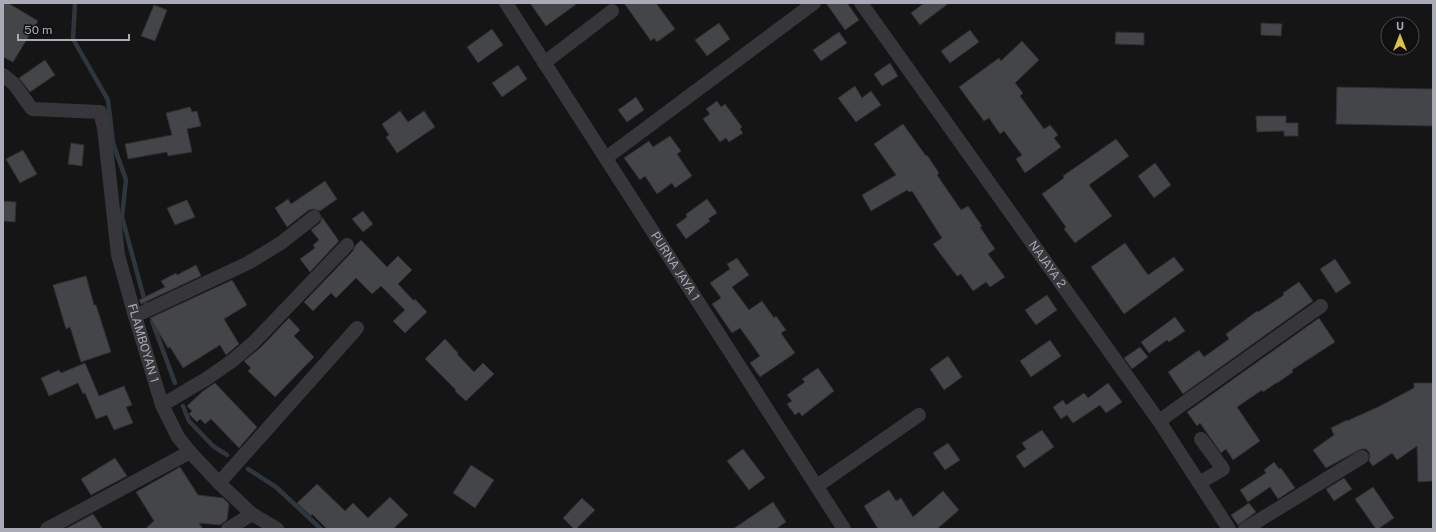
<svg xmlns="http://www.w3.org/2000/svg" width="1436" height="532" font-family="'Public Sans',sans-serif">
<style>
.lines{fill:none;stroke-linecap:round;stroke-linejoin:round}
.stream{stroke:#30363e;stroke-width:4.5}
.building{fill:#444549;stroke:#302f32}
.minor{stroke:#36363b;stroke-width:14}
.labels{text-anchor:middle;stroke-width:3;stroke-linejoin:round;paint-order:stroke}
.street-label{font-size:12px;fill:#a8aab5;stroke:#101011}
</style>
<rect width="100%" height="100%" fill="#151516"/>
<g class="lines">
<!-- stream -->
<g class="stream">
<polyline points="75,3 73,39 108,100 113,143 126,180 122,217 145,302"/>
<polyline points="152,321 175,383"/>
<polyline points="183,406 189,421 213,446 227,455"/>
<polyline points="248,469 276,487 321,529"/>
</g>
</g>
<!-- building -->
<g class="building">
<polygon points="3,3 8,3 38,21 13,62 3,57"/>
<polygon points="530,3 578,3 546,26"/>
<polygon points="624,3 656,3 675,29 657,42 654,38 651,41"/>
<polygon points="826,3 847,3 859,20 845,30"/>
<polygon points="924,3 949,3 920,25 911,13"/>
<polygon points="154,5 167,10 155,41 141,36"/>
<polygon points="719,23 730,39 707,56 695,40"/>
<polygon points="1261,23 1282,24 1281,36 1261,35"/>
<polygon points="492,29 503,45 478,63 467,47"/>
<polygon points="970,30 979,42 950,63 941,51"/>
<polygon points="839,32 847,43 821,61 813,50"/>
<polygon points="1116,32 1144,33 1144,45 1115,44"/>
<polygon points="1022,41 1039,60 1015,83 1023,93 1020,96 1044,129 1050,125 1058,135 1054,138 1061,147 1025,173 1016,159 1022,155 1004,131 1000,134 989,118 984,121 959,87 999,58 1001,61"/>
<polygon points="45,60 55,75 30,92 19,78"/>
<polygon points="890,63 898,76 882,86 874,74"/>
<polygon points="518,65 527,79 502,97 492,83"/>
<polygon points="855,86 862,98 871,91 881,105 856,122 838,98"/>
<polygon points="1337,87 1433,89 1433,126 1336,124"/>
<polygon points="636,97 644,110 627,122 618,110"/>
<polygon points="717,101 721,107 725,104 742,127 740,129 743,133 729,142 726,138 720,142 703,119 710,114 706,109"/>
<polygon points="190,107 192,112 197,111 201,126 187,129 192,152 168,156 167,152 128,159 125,144 172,135 166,113"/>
<polygon points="400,111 408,122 424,111 435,127 397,153 386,137 389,135 382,124"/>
<polygon points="1256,116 1286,116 1286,123 1298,123 1298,136 1284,136 1284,131 1257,132"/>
<polygon points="903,124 926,156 927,155 939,173 937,175 961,210 968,206 982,226 980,227 995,249 988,254 1005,277 990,287 986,282 973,291 961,274 957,276 933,244 942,238 912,191 909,192 907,190 871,211 862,195 896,175 874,144"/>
<polygon points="670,136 681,151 677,154 692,176 675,188 672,183 657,194 645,176 640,180 624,158 649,141 653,147"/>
<polygon points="1116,139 1129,156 1089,185 1112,216 1075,243 1064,229 1066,227 1042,194 1064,178 1063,176"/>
<polygon points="71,143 84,145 82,166 68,164"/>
<polygon points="23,150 37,174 20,183 6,159"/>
<polygon points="1155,163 1171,185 1154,198 1138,176"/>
<polygon points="325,181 337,199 320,211 313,209 309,210 287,227 275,208 288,199 291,204"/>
<polygon points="707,199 717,213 708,219 710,221 686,239 676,225 687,217 686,214"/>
<polygon points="187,200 195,217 175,225 167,208"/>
<polygon points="3,201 16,202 15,222 3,221"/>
<polygon points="363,211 373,224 363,232 352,219"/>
<polygon points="322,217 339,241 310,272 300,259 315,248 313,245 319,240 311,230 320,223"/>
<polygon points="361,240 387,267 398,256 412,270 398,284 414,301 415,299 427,312 405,333 393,321 405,310 381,286 372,294 356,278 336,298 331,293 313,311 304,302 353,251 355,246"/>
<polygon points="1125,243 1148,275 1174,257 1184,270 1124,314 1091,267"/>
<polygon points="737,258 749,275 732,287 749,310 762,301 774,318 776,316 786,330 781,333 795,353 760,377 750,363 760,356 740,328 732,333 712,304 721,298 710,283 730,269 727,264"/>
<polygon points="1335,259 1351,283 1336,293 1320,269"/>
<polygon points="196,265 201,276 141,304 139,300 165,287 161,281 176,273 177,275"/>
<polygon points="86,276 94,305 96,305 111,352 81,362 70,327 66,329 53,285"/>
<polygon points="232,280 247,305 224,319 239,344 226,355 220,345 183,368 170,347 168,348 150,318"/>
<polygon points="1299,282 1313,301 1183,394 1168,372 1199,350 1204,357 1229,339 1226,334 1257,311 1258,312 1284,295 1283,293"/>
<polygon points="1047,295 1057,310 1036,325 1025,310"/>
<polygon points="1175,317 1185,331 1169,342 1167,340 1149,353 1141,342"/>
<polygon points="289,318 300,330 294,336 314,357 275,397 248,371 251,368 244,361 260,348"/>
<polygon points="1319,318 1335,342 1292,370 1293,372 1277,383 1276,383 1263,392 1262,390 1237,407 1260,441 1233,460 1226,449 1221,453 1200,423 1197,426 1187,412"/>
<polygon points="445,339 458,353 457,354 474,372 483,363 494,374 466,401 455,391 456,390 425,359"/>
<polygon points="1050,340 1061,356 1031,377 1020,361"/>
<polygon points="1140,347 1148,357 1132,369 1124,358"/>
<polygon points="948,356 962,377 944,390 930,369"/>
<polygon points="85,363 99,396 124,386 132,405 126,407 133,423 114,430 107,415 96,419 85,393 83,394 78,383 49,396 41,378 59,370 61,373"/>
<polygon points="818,368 834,391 802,416 799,412 795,415 787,404 792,401 787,395 805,382 802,379"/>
<polygon points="215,383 257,427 239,448 211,419 205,424 200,419 197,422 189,414 192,411 187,406 203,391"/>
<polygon points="1108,383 1122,402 1106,413 1100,405 1073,423 1067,415 1061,419 1053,407 1063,400 1066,405 1084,393 1088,398"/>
<polygon points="1414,383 1433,383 1433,481 1418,482 1417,446 1397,460 1392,453 1373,466 1369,461 1370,456 1369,452 1366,449 1361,449 1326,468 1313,450 1334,435 1331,428 1347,420 1347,421 1380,406 1414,388"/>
<polygon points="1042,430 1054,447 1024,468 1016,456 1026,449 1022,443"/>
<polygon points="948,443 960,460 945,470 933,453"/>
<polygon points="743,449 765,478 749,490 727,461"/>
<polygon points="115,458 127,476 91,495 81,479"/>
<polygon points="1274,462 1279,469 1281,468 1295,488 1278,499 1270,487 1248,502 1240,490 1266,473 1264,470"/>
<polygon points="471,465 494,480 475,508 453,493"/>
<polygon points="180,467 198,495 223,498 229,504 227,520 220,525 199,523 203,529 145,529 154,521 136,492"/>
<polygon points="1344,478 1352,489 1334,501 1326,489"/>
<polygon points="317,484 345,511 353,503 368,518 390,497 408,515 393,529 327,529 312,514 311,516 297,503"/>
<polygon points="1373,487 1394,518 1378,529 1376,529 1355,499"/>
<polygon points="889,490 896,501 901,498 913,517 943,491 959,510 937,529 878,529 864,506"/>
<polygon points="582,498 595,510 576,529 574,529 563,518"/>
<polygon points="773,502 786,522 776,529 733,529"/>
<polygon points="1249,503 1256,512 1238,525 1231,515"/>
<polygon points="93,514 103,529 65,529"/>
</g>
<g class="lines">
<!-- minor -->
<g class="minor">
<path id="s1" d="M506 3 844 529"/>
<path id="s2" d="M861 3 1159 421 1229 529"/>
<polyline points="544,63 612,11"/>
<path id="s3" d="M3 75 14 84 32 109 100 112 104 128 118 255 135 316 162 405 178 437 190 452 219 483 252 514 277 529"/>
<polyline points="606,158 814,3"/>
<polyline points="135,316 248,263 281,243 314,217"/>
<polyline points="162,405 206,379 232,361 254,342 347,245"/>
<polyline points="1159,421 1321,306"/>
<polyline points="219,483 357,328"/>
<polyline points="1199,483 1223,469 1201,439"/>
<polyline points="817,486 919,415"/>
<polyline points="47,529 190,452"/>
<polyline points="228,529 252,514"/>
<polyline points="1245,529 1362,457"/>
</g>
</g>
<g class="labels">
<!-- street labels -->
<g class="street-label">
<text dy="4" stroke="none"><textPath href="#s2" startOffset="321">NAJAYA 2</textPath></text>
<text dy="4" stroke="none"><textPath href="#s1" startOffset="313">PURNA JAYA 1</textPath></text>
<text dy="4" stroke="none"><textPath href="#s3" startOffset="349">FLAMBOYAN 1</textPath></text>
</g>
</g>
<!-- border -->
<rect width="1436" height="532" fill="none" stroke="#a8aab5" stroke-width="8"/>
<!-- north arrow -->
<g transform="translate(1400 36)"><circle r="19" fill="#101011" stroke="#4d4e53"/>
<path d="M0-3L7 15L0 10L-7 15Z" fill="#dec146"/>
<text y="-6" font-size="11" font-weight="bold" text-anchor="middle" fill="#a8aab5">U</text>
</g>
<!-- scale -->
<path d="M18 34v6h111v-6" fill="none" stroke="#a8aab5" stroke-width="2"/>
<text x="24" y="34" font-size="12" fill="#a8aab5" stroke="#101011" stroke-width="3" paint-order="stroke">50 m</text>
</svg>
